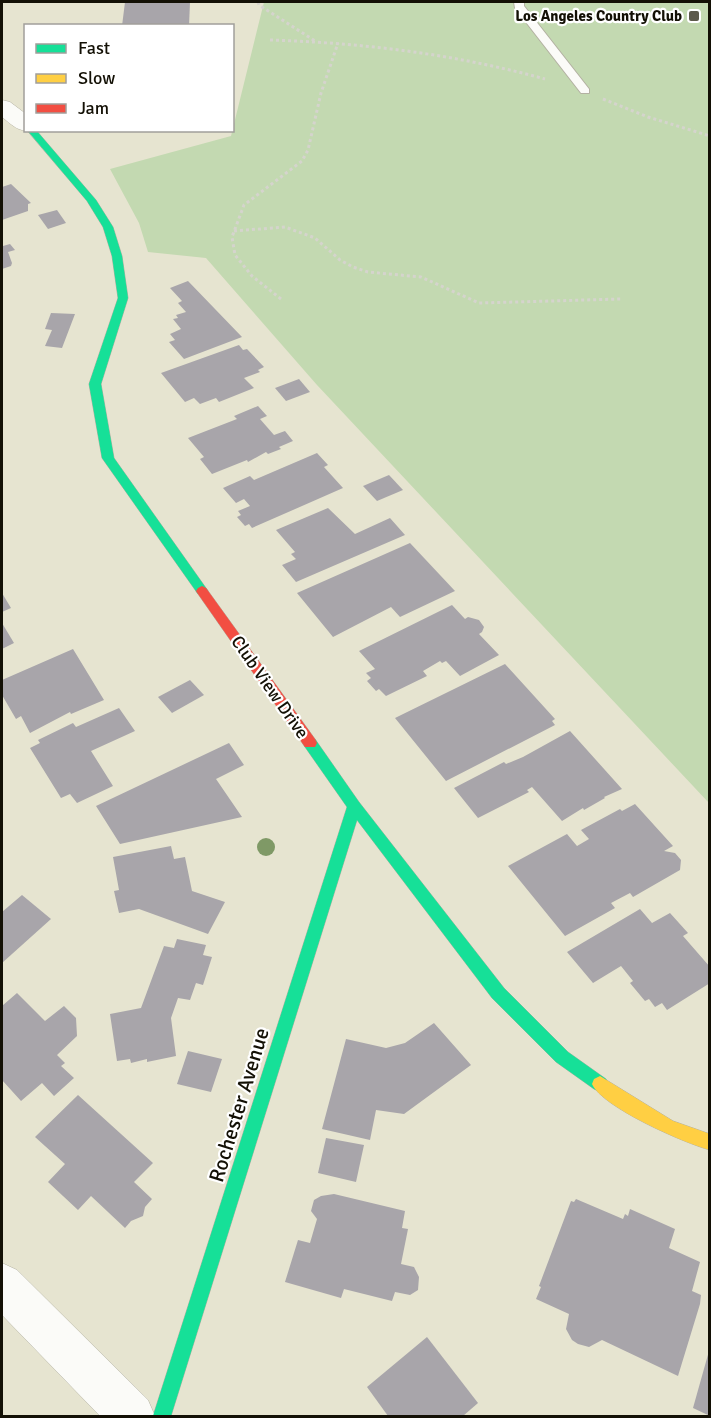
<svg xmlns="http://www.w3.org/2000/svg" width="711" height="1418" font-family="Signika,sans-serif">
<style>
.green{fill:#c3d9b1}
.building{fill:#a8a5aa}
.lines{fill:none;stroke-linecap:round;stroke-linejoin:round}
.lane-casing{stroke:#b3b1a2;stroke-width:2}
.street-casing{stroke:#b3b1a2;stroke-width:1}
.fast-casing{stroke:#b3b1a2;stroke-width:1}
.slow-casing{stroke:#b3b1a2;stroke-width:1}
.jam-casing{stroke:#b3b1a2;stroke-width:1}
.path{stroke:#d5d4cd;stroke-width:3;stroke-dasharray:3 3;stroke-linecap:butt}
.lane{fill:#fbfbf8;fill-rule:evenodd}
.street{fill:#fbfbf8;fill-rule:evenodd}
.fast{fill:#16e098;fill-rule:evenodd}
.slow{fill:#ffcf43;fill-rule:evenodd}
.jam{fill:#f24e42;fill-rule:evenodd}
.tree{fill:#7f9966}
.poi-dot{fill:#5d5a4c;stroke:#fff;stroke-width:2}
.labels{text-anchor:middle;stroke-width:4.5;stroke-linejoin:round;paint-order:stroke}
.far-poi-label{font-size:15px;font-weight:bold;fill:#131005;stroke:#fff;text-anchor:end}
.street-label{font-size:18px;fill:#131005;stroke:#fff}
.near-street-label{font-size:21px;fill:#131005;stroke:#fff}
</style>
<rect width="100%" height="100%" fill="#e6e4d0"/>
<!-- green -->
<polygon class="green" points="264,2 709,2 709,803 317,385 206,258 148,252 139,223 110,169 231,136"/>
<!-- building -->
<g class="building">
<polygon points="125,2 190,2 189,26 122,26"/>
<polygon points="11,184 31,203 28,204 28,211 2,220 2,187"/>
<polygon points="57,210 66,223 48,229 38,215"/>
<polygon points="2,243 3,246 10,244 15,250 8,252 12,263 11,266 2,269"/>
<polygon points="188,281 242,337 184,359 169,342 175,340 170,334 181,329 173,319 178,318 176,315 186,312 178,303 182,301 170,288"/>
<polygon points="51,313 75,314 62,348 45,346 52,330 45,329"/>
<polygon points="239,345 243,350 247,349 264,367 258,370 260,372 244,378 254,388 219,402 216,398 200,404 194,398 185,402 161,373"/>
<polygon points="299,379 310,392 286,401 275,388"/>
<polygon points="258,406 267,416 260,419 274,435 285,431 293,441 279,447 281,449 268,454 266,452 248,462 247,460 212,474 200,459 204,457 188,438 237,419 234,416"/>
<polygon points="317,453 328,465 324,467 343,488 252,528 249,524 245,526 237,517 241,515 238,511 250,506 244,499 236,503 223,488 250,476 254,480"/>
<polygon points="389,475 403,490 377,501 363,486"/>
<polygon points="328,508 355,534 390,518 405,535 296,582 282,565 296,559 291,554 295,552 276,530"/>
<polygon points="410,543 455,591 400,617 391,607 333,637 297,593"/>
<polygon points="2,593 11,608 2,612"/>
<polygon points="452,605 465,619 468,617 479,620 484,627 482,632 479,634 499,655 460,676 446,661 442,663 440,661 423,671 427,676 386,696 379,689 376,691 367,681 371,678 366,673 375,669 359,651"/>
<polygon points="2,623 14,643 2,649"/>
<polygon points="73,649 104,700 71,714 70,712 30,733 21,716 16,719 2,695 2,680"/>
<polygon points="505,664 555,719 552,721 555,725 446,781 395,718"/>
<polygon points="190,680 204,695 172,713 158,697"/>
<polygon points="119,708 135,731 91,751 113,786 77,803 70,794 61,798 30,748 40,743 38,740 73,723 76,727"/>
<polygon points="570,731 622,789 604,797 605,798 584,810 583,808 562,821 532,787 527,790 529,792 478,818 454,788 504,762 506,764 523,757"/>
<polygon points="229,743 244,765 216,779 242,817 120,844 96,806"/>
<polygon points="635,804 673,846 664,851 675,853 681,860 680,870 633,897 630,893 611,903 615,908 565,936 508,866 567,834 577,846 589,839 581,830 620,809 622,811"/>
<polygon points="171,846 174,859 185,857 192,891 225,902 208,934 139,909 119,913 114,891 119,890 113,857"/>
<polygon points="22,895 51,919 2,963 2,912"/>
<polygon points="640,909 652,923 670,913 688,933 683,936 710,967 710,983 667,1010 662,1003 655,1007 649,999 645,1001 630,983 633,981 621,966 593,983 567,952"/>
<polygon points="177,939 206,945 203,955 212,957 203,985 196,983 190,1000 178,998 171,1018 176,1056 147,1062 147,1059 131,1063 130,1059 117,1061 110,1014 141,1008 164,946 174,948"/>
<polygon points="17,993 45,1021 64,1006 76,1018 77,1036 57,1055 65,1063 61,1066 74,1078 54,1096 42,1083 21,1101 2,1080 2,1006"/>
<polygon points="434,1023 471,1065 404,1114 376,1110 370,1140 322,1129 346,1039 386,1048 405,1043"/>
<polygon points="188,1051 222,1059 211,1092 177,1084"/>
<polygon points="78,1095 153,1163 134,1182 152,1199 145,1207 143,1216 131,1221 125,1228 91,1196 78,1210 48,1182 65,1164 35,1137"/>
<polygon points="326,1138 364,1145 356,1182 318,1173"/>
<polygon points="334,1194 405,1211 402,1228 408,1229 401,1264 414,1267 419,1277 418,1290 410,1295 395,1292 392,1301 344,1289 341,1298 285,1282 298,1240 310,1243 317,1219 311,1211 314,1200 321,1196"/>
<polygon points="576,1199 623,1219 625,1214 628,1216 630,1209 675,1229 669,1248 700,1262 692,1291 701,1295 700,1304 678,1376 602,1340 589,1347 578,1344 572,1340 566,1329 569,1314 536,1299 541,1287 539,1286 571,1201 574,1202"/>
<polygon points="427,1337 478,1403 463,1416 388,1416 367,1387"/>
<polygon points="709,1351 710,1351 710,1416 693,1408"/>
</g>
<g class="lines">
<defs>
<polygon id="lane" points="514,2 524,2 524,6 589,89 589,93 581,93 515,8"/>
<g id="street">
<path d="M2 100 10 102 26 114V130H31C19 133 11 124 2 117Z"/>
<polygon points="2,1263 17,1270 148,1400 155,1416 100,1416 2,1315"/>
</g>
<g id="fast">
<polygon points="27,130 36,130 96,200 113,227 122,256 128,298 101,384 114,458 206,588 208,591 206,594 198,594 102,458 89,384 118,298 112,256 103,227 87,201"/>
<polygon points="310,738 315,739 359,802 504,988 568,1052 606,1079 608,1084 606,1089 600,1092 594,1089 556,1062 492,998 357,820 171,1416 153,1416 347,807 305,747 303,743 305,739"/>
</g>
<path id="slow" d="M600 1076 673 1121 710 1134V1150C684 1143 602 1107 592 1084L594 1079Z"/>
<polygon id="jam" points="202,586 206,588 315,739 317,743 315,747 305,747 198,594 196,591 198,588"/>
</defs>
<!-- lane casing -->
<use href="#lane" class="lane-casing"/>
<!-- street casing -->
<use href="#street" class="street-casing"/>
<!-- fast casing -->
<use href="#fast" class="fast-casing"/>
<!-- slow casing -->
<use href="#slow" class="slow-casing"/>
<!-- jam casing -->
<use href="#jam" class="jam-casing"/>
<!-- path -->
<g class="path">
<polyline points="258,2 259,5 315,41"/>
<path d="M270 40C364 43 454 54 545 79"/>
<polyline points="603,99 648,117 710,136"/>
<polyline points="234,231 285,227 315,238 340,260 353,267 368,272 421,277 479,303 621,299"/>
<polyline points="281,299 252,276 235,255 232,237 244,205 302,161 308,150 321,93 338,43"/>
</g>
<!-- lane -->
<use href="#lane" class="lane"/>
<!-- street -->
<use href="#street" class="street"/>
<!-- fast -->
<use href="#fast" class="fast"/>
<!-- slow -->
<use href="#slow" class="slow"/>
<!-- jam -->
<use href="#jam" class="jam"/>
</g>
<!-- trees -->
<circle class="tree" cx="266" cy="847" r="9"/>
<!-- markers -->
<rect class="poi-dot" x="688" y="10" width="12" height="12" rx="3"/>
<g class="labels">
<!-- far-poi labels -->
<g class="far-poi-label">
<text x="682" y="21">Los Angeles Country Club</text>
</g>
<!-- street labels -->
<g class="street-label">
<text transform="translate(270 687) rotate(55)" y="6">Club View Drive</text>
</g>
<!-- near-street labels -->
<g class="near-street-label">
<text transform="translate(239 1105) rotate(-73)" y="7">Rochester Avenue</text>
</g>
</g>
<!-- border -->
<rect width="711" height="1418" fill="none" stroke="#131005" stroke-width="6"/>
<!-- legend -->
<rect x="24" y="24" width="210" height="108" fill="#ffffff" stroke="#a19f9b" stroke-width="1.5"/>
<rect x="36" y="44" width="30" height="9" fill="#16e098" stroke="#a19f9b" stroke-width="1.5"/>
<text x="78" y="54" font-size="18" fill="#131005">Fast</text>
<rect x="36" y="74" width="30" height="9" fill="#ffcf43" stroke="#a19f9b" stroke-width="1.5"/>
<text x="78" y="84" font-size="18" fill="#131005">Slow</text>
<rect x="36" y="104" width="30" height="9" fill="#f24e42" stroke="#a19f9b" stroke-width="1.5"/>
<text x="78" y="114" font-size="18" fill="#131005">Jam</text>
</svg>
